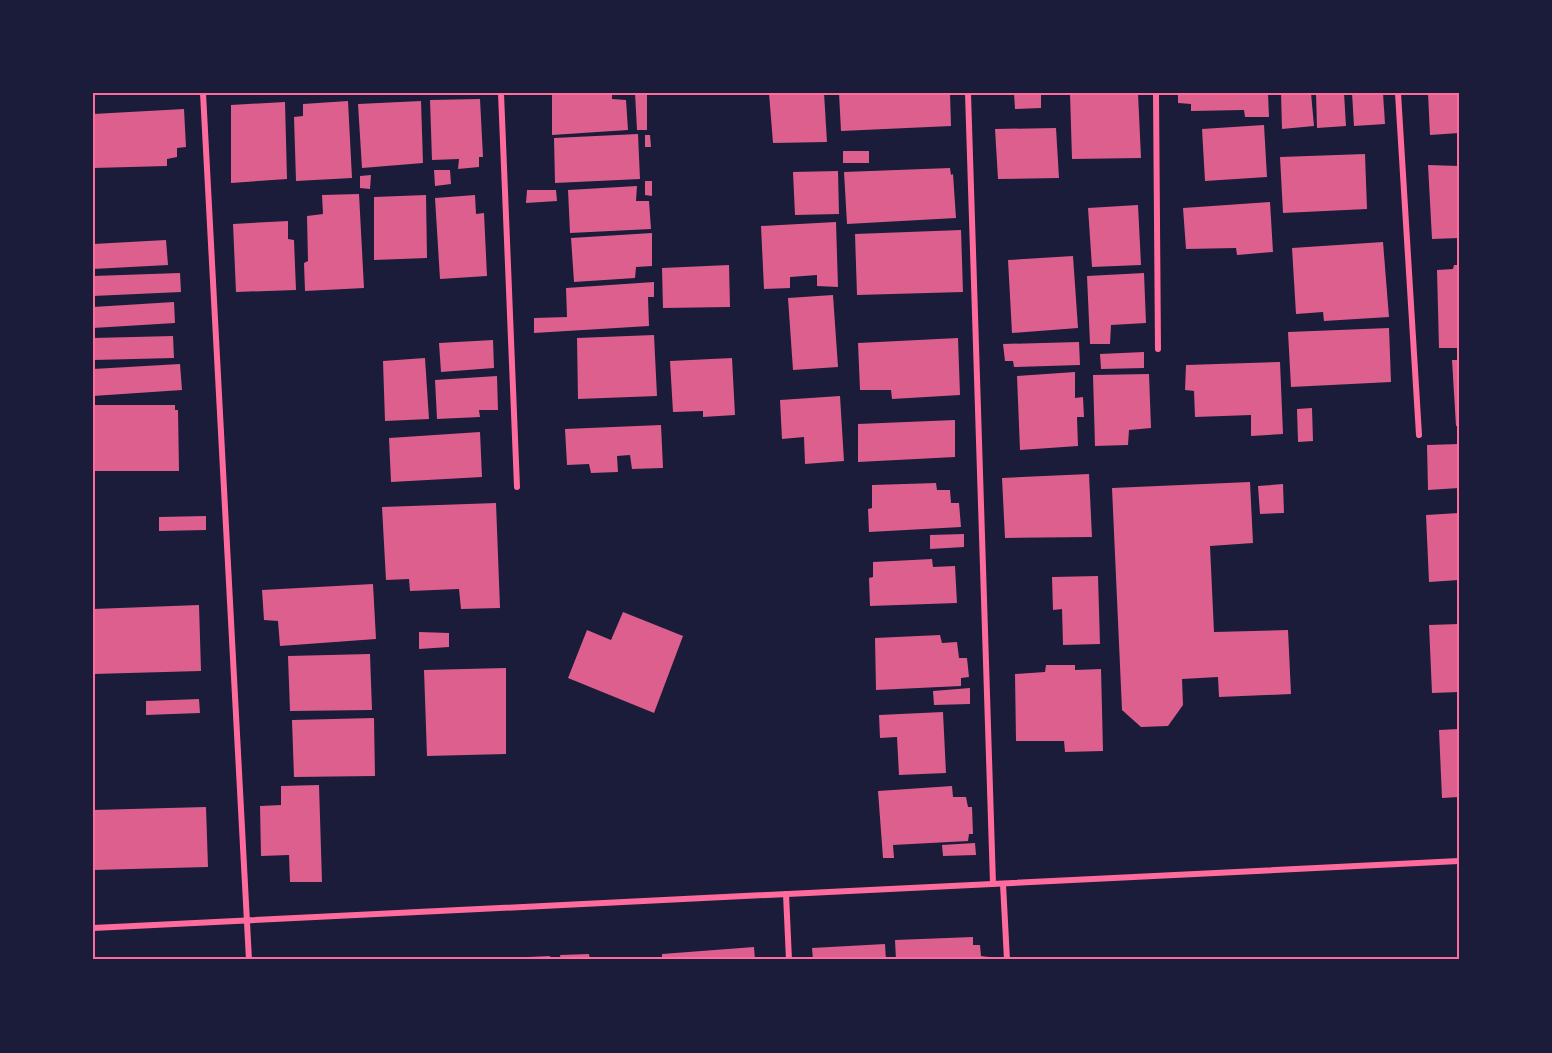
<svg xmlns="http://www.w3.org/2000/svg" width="1552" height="1053" font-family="Manrope,sans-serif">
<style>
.building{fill:#dd5f8e}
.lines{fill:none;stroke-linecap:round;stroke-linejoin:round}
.minor{stroke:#ff6b9d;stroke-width:6}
.neatline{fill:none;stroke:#ff6b9d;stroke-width:2}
</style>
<rect width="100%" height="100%" fill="#1b1b3a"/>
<!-- building -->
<g class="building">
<polygon points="552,93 612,93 612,99 626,100 628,130 552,135"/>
<polygon points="635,93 647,93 647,130 637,130"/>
<polygon points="769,93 824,93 827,142 773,143"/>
<polygon points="839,93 950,93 951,126 841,131"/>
<polygon points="1014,93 1041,93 1041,108 1015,109"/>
<polygon points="1070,93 1138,93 1141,158 1072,159"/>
<polygon points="1178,93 1268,93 1269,117 1245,117 1244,110 1191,111 1191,104 1178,103"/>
<polygon points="1281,93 1311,93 1314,126 1282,129"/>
<polygon points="1316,93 1344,93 1346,126 1317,128"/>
<polygon points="1352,93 1383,93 1385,124 1354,126"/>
<polygon points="1428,93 1459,93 1459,133 1430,135"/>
<polygon points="480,99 483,157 479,157 479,167 458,169 459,159 432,160 430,100"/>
<polygon points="348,101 352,178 296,181 294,117 303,116 303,104"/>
<polygon points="421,101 423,163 362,168 358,104"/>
<polygon points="285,102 287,179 231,183 231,105"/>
<polygon points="184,109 186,147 177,148 177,157 167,159 167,166 93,168 93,114"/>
<polygon points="1264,125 1267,177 1205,181 1202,129"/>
<polygon points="1056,128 1059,178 998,179 995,129"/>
<polygon points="638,134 640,179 555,183 554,138"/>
<polygon points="645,135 650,135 651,147 645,147"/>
<rect x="843" y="151" width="26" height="12"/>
<polygon points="1365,154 1367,209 1283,213 1280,157"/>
<polygon points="1428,165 1459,166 1459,238 1432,239"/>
<polygon points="950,168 951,175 953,174 956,218 847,224 844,172"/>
<polygon points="434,170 450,170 451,184 435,186"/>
<polygon points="838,171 839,214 795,215 793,172"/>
<polygon points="371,175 370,189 360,188 360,176"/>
<polygon points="645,181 652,181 652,196 645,195"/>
<polygon points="637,186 636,201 649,201 651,229 570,233 568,190"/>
<polygon points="527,190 556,190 557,201 526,203"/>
<polygon points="359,194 364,288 305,291 304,263 308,261 307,216 323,214 322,195"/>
<polygon points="426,195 427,258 374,260 374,197"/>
<polygon points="475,195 476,214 484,213 487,276 440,279 435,198"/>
<polygon points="1270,202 1273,252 1237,255 1236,248 1186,249 1183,208"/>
<polygon points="1138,205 1141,265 1092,267 1088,208"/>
<polygon points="288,221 288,239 294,240 296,290 236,292 233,224"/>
<polygon points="836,222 838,287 817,286 817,275 790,277 790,288 764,289 761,226"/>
<polygon points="961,230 963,292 857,295 855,234"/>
<polygon points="652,233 652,266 636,267 635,278 574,282 571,238"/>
<polygon points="166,240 168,265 93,269 93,244"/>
<polygon points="1383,242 1389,317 1324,321 1323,312 1296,314 1292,248"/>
<polygon points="1073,256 1078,328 1012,333 1008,260"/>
<polygon points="729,265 730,307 663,308 662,268"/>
<polygon points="1454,265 1459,265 1459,348 1439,348 1437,270 1453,269"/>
<polygon points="180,273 181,292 93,296 93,276"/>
<polygon points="1144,273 1146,323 1111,325 1110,344 1090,344 1087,276"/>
<polygon points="654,282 654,297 648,297 649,326 534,333 534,318 567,317 566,288"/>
<polygon points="833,295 838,367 793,370 788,298"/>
<polygon points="174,302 175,323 93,328 93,307"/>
<polygon points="1389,328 1391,382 1291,387 1288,332"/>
<polygon points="654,335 657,396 578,399 577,338"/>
<polygon points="173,336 174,358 93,360 93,338"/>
<polygon points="958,338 960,395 892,399 891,390 860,390 858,343"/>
<polygon points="493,340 494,368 441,372 439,343"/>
<polygon points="1079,342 1080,365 1014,367 1013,361 1005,361 1003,344"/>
<polygon points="1144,352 1144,368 1101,369 1100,354"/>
<polygon points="425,358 429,419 385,421 383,361"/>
<polygon points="732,358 735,415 703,417 703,411 673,412 670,361"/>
<polygon points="1452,360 1459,360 1459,426 1456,426"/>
<polygon points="1280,362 1283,434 1251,436 1251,415 1195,417 1194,391 1185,390 1186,365"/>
<polygon points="180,364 182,390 93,396 93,369"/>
<polygon points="1075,372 1075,398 1083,397 1084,417 1077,417 1078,446 1020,450 1017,376"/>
<polygon points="1149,374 1151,428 1129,430 1128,445 1095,446 1093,375"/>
<polygon points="497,376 498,410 479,410 480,417 437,419 435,380"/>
<polygon points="840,396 844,461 805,464 804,437 782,439 780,400"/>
<polygon points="93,405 175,405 175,410 178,410 179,471 94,471"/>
<polygon points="1312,408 1313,441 1298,442 1297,409"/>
<polygon points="955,420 955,457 858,462 858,424"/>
<polygon points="661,425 663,468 632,469 630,455 617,456 618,472 591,473 589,464 567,465 565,429"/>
<polygon points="480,432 482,477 391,482 389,438"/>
<polygon points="1459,444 1459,488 1428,490 1427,445"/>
<polygon points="1089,474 1092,537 1005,538 1002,478"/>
<polygon points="1250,482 1253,543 1210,546 1214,632 1288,630 1291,694 1219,697 1218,677 1182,679 1183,705 1168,726 1141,727 1122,710 1112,488"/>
<polygon points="936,483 937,490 950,490 951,503 959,503 961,527 869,532 868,509 872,508 872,485"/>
<polygon points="1283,484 1284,513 1260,514 1258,486"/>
<polygon points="496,503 500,608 461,609 459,589 410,591 409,579 386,580 382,507"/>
<polygon points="1459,513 1459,580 1429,582 1426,515"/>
<polygon points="206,516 206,530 159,531 159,517"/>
<polygon points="964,534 964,547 930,549 930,535"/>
<polygon points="932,559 933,567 955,566 957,603 870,606 869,578 873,577 873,562"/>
<polygon points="1098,576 1100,644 1063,645 1062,609 1053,610 1052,577"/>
<polygon points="373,584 376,639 280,646 278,621 264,620 262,590"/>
<polygon points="199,605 201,671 93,674 93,609"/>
<polygon points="623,612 683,636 654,713 568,678 587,630 611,640"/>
<polygon points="1459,624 1459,692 1432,693 1429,625"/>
<polygon points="419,632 449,633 449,647 419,649"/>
<polygon points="940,635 942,643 957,642 959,658 967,658 969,677 961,678 961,686 876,690 875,638"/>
<polygon points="370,654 372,710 290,711 288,656"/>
<polygon points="1046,665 1075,665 1075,670 1101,669 1103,751 1065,752 1064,741 1016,741 1015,674 1045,672"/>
<polygon points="506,668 506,754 427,756 424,670"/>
<polygon points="970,688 970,704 934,705 933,691"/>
<polygon points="199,699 200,713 146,715 146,701"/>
<polygon points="943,712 946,773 899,775 897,737 880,738 879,715"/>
<polygon points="374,718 375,776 294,777 292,720"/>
<polygon points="1459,729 1459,797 1442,798 1439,730"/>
<polygon points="319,785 322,882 290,882 289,855 261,856 260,806 281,805 281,786"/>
<polygon points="952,786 953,797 966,797 968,807 972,807 973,834 969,834 968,841 893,845 894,858 883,858 878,791"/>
<polygon points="206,807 208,867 93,870 93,810"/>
<polygon points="975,843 976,855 943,856 942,845"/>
<polygon points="973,937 973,945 980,945 981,956 989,957 989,960 896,960 895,940"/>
<polygon points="885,944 886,960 813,960 812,948"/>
<polygon points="754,947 755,960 662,960 662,954"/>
<polygon points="589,954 590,960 561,960 560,955"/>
<polygon points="550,956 550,960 528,960 528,957"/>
</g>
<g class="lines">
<!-- minor -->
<g class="minor">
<polyline points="203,93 249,960"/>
<polyline points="501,93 517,487"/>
<polyline points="968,93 993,884"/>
<polyline points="1156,93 1158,349"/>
<polyline points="1398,93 1419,435"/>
<polyline points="1003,884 1007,960"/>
<polyline points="786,894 789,960"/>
<polyline points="93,928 1459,861"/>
</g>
</g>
<!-- border -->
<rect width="1552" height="1053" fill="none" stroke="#1b1b3a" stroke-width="189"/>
<rect x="94" y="94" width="1364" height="864" class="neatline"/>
</svg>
